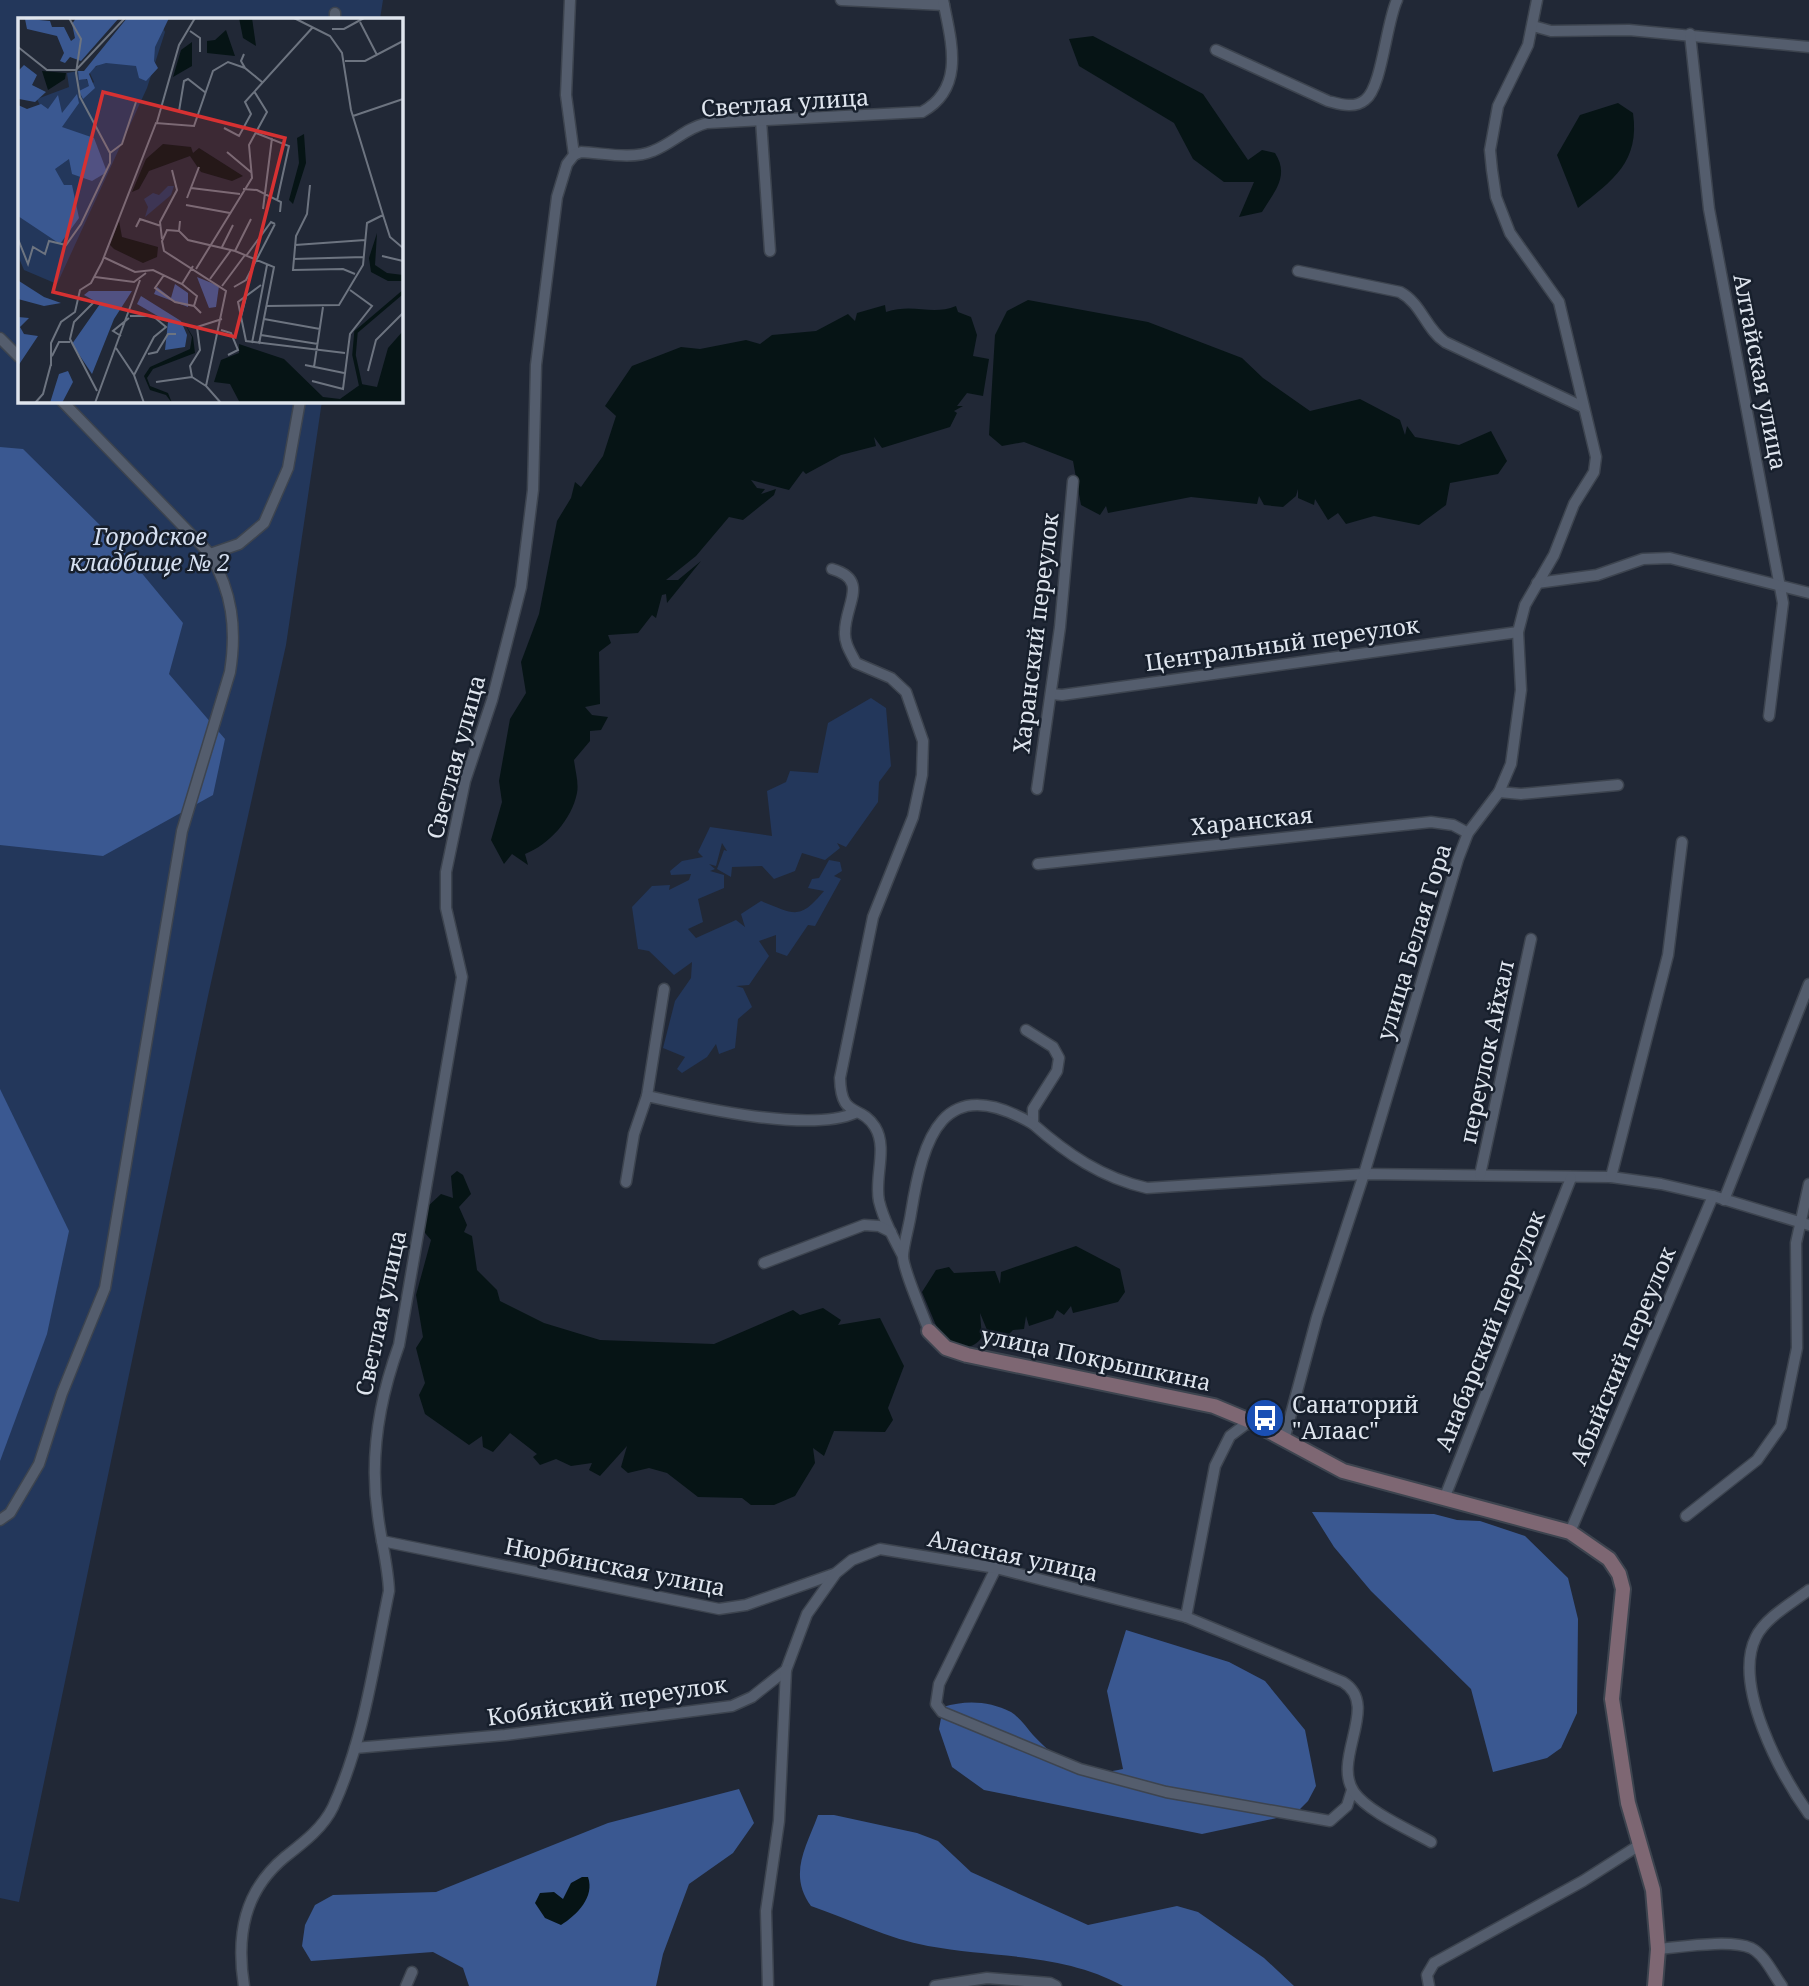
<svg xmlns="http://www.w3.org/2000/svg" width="1809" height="1986" font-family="'Noto Serif',serif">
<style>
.green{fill:#23375b}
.forest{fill:#3a5891}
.water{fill:#061415}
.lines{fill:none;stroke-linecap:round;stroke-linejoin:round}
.street-casing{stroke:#3d444f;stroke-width:13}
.secondary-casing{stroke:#3d444f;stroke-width:18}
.street{stroke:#545d6d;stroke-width:10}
.secondary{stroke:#7e6773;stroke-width:14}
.labels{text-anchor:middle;stroke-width:5;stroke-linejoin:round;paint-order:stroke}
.street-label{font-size:23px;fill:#dfe5ee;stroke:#171f2c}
.park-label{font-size:23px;font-style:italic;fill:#d6e0f1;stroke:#171f2c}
.poi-label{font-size:23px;fill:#dfe5ee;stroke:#171f2c;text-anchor:start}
.inset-river{fill:none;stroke:#061415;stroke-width:3.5}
.inset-road{fill:none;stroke:#6d7480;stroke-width:2}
.view{fill:#d63132;fill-opacity:0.15;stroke:#d63132;stroke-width:3.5}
.inset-edge{fill:none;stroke:#dfe5ee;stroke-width:3.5}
</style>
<rect width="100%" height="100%" fill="#212836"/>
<!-- green -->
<g class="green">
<polygon points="0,0 383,0 380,19 19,19 19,401 322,401 286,645 208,996 19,1902 0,1898"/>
<path d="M871 698 886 708 891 766 879 782 878 802 846 847 837 843 840 848 825 860 802 853 795 871 774 879 762 866 732 867 731 877 717 869 724 850 727 851 722 843 716 866 709 864 715 869 710 871 724 875V888L698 899 703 922 688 929 696 938 736 920 745 927 741 914 761 901C795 914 799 921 824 891L808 888 812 879 819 878 829 860 840 862 842 871 834 876 841 879 815 926 808 925 787 956 776 952V935L759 941 769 956 749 985 736 986 743 988 752 1007 738 1019 735 1048 719 1054 716 1044 707 1057 682 1073 677 1069 685 1057 663 1048 675 1001 691 978 692 962 674 975 649 951 638 949 632 907 652 886 670 885 669 890 689 880 691 874 671 875 670 871 682 861 703 857 698 852 710 827 772 836 767 791 786 782 790 771 818 773 828 723Z"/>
</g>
<!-- forest -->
<g class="forest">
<polygon points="0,447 23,449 111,536 183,623 169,674 225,739 213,795 103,856 0,845"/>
<polygon points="0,1089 69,1231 47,1334 0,1461"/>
<polygon points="1312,1512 1434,1514 1457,1520 1480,1521 1525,1536 1568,1578 1578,1619 1577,1713 1561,1748 1547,1758 1493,1772 1471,1689 1371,1591 1334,1547"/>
<path d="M1126 1630 1229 1662 1265 1681 1305 1730 1316 1786 1308 1801 1295 1814 1202 1834 984 1790 952 1767 939 1729 943 1707C966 1700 989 1701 1011 1712 1019 1717 1027 1728 1033 1735 1061 1764 1083 1779 1123 1769L1107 1691Z"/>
<polygon points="739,1789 754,1823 733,1853 689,1884 663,1954 656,1986 469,1986 463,1968 433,1952 311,1961 302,1946 305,1925 315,1905 333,1895 436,1892 608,1823"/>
<path d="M818 1815H834L917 1833 938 1841 971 1872 1088 1925 1177 1906 1198 1912 1264 1958 1294 1986H1123C1064 1953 994 1958 928 1946 889 1939 849 1919 811 1906 788 1874 806 1848 818 1815Z"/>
</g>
<!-- water -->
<g class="water">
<path d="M1093 36 1203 94 1248 160 1262 150 1275 153C1290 176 1274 192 1262 212L1239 217 1254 182H1224L1193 159 1174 123 1079 66 1069 39Z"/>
<path d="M1618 103 1633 113C1640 162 1613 180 1578 208L1557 155 1580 115Z"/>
<polygon points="1028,300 1148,322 1242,358 1263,378 1310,411 1360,399 1400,420 1405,435 1407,426 1415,437 1459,445 1491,431 1507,461 1498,474 1450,483 1446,505 1419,525 1374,516 1346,524 1338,513 1328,520 1315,499 1314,505 1298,498 1298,489 1296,496 1283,507 1264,505 1259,496 1257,504 1191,497 1108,513 1106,506 1100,515 1081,505 1073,461 1024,442 1002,446 989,435 995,335 1007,311"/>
<path d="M885 305 886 312C914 303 932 316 956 306L958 312 971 317 977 335 973 356 989 359 983 396 967 393 957 406H963L954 411 957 413 950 427 882 448 874 437 876 446 841 455 806 474 803 471 789 490 751 480 757 488 765 489 761 494 776 489 774 495 743 520 729 517 696 556 666 580H678L701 561 667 603 666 594 662 595 656 618 652 615 638 633 608 635 611 643 599 652 600 704 585 707 592 715 608 717 601 730 590 731V741L574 760C575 770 579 783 577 793 572 819 549 845 525 854L528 865 512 854 504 864 491 840 502 802 499 781 510 719 526 693 521 662 539 614 557 521 571 498 575 482 581 487 603 456 616 416 605 406 632 366 681 347 700 349 746 340 760 344 772 335 816 331 848 314 855 321 857 313Z"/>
<polygon points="457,1171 463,1175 471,1194 459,1207 467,1225 464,1232 472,1236 477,1270 497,1290 500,1301 544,1323 600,1340 714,1344 793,1310 800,1315 823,1308 841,1320 838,1325 880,1318 904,1366 888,1408 893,1420 885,1432 834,1431 824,1456 813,1448 815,1463 795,1496 774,1505 751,1505 742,1498 698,1497 667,1473 649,1468 628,1473 621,1467 627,1446 600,1476 589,1470 592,1463 571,1466 556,1459 540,1465 533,1457 537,1454 510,1433 493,1452 483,1447 482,1436 469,1445 425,1414 419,1395 425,1383 416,1348 423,1337 416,1295 431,1240 420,1227 425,1209 441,1194 453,1198 451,1176"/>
<path d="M1076 1246 1120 1269 1125 1292 1118 1302 1073 1313 1071 1306 1064 1315 1057 1310 1053 1318 1029 1326 1026 1316 1024 1329 1013 1330 1001 1342 990 1337 980 1313 982 1337C969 1355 958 1343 940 1335L922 1292 936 1270 949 1267 954 1273 995 1271 1000 1284 1001 1272Z"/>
<path d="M582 1877H588C595 1897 577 1915 561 1925L545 1918 535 1903 540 1893 554 1892 563 1899 571 1883Z"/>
</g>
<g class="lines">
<defs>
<g id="street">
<polyline points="570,0 566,95 574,155"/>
<polyline points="841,0 944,5"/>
<polyline points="335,13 335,19"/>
<polyline points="1533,26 1551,31 1629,30 1809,47"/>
<polyline points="1690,34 1709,209 1783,603 1769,716"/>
<path d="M1216 50 1328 101C1340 104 1354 109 1365 100 1382 88 1386 23 1397 0"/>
<polyline points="761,120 770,251"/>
<path d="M1298 271 1400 292C1422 304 1425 328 1445 342L1583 407"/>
<polyline points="0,338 19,357"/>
<polyline points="210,554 239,544 264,523 288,468 300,401"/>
<path d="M832 569C870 580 845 604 845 632 844 643 851 653 856 663L891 678 906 692 923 741 922 775 913 817 873 917 840 1078C841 1120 860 1103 875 1127 888 1148 874 1178 879 1201 884 1221 894 1239 903 1256"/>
<polyline points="1537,583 1597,575 1643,559 1670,558 1809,593"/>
<polyline points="1051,694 1062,695 1518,632"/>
<polyline points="1037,789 1060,627 1073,481"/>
<polyline points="1499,792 1521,794 1618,785"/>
<polyline points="1038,864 1431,822 1453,825 1468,833"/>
<path d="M1026 1030 1053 1047 1059 1058 1057 1071 1033 1109V1124C1067 1154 1102 1178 1147 1188L1364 1174 1611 1177 1661 1184 1713 1196 1809 1225"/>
<polyline points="647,1096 664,989"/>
<polyline points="1480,1175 1531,939"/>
<polyline points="1611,1177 1668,955 1682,842"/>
<path d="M626 1182 634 1134 647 1096C696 1107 809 1133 855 1113"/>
<polyline points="1724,1200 1809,984"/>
<polyline points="764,1263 864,1225 879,1226 891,1232"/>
<path d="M929 1331C924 1317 902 1267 903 1255 904 1242 909 1227 911 1213 923 1138 942 1071 1033 1124"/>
<polyline points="1284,1440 1317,1317 1364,1174 1458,859 1468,833 1499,792 1511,764 1521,690 1518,632 1525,605 1554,555 1574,504 1594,472 1596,457 1559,302 1510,233 1496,197 1492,170 1490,150 1498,106 1528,45 1537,0"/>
<polyline points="1444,1499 1571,1178"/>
<polyline points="1686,1516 1757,1460 1781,1426 1797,1348 1796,1243 1809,1184"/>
<path d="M0 1520 10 1513 39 1464 62 1393 105 1288 182 831 230 672C237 628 232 592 210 554L62 401"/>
<polyline points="1570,1532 1713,1196"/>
<polyline points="382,1541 719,1609 746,1605 834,1574"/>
<polyline points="996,1568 939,1684 936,1704 942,1712 1080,1769 1166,1792 1330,1821 1347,1806 1352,1790"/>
<path d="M1809 1590C1792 1603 1765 1618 1756 1637 1732 1685 1781 1775 1809 1814"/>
<polyline points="1186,1617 1215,1466 1230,1436 1250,1421"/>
<path d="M355 1748 505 1735 732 1706 752 1697 786 1670 807 1614 836 1573 852 1560 880 1549 996 1568 1186 1617 1343 1682C1381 1705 1331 1759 1354 1792 1368 1812 1410 1830 1431 1842"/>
<path d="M1658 1949C1681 1947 1730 1939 1751 1948 1765 1955 1773 1974 1782 1986"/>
<path d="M244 1986C236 1935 244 1891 285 1857 303 1843 323 1828 333 1807 364 1740 374 1663 389 1591 388 1565 381 1541 378 1516 369 1456 379 1400 399 1345L462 977 446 908V872L465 781 492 700 521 587 533 490 536 365 557 197 567 164 574 155 581 152C603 153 632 160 653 151 673 143 686 128 707 123L922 112C966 88 951 41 943 0"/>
<polyline points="406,1986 412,1972"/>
<polyline points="768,1986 766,1911 779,1821 786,1670"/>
<polyline points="935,1986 987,1978 1050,1983 1056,1986"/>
<polyline points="1429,1986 1427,1975 1434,1963 1583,1881 1641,1844"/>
</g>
<polyline id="secondary" points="929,1331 946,1348 967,1355 1214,1406 1250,1421 1343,1471 1570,1532 1609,1559 1619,1574 1623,1589 1612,1699 1628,1803 1653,1890 1658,1949 1655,1986"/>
</defs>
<!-- street casing -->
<use href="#street" class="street-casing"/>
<!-- secondary casing -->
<use href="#secondary" class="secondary-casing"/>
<!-- street -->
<use href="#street" class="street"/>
<!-- secondary -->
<use href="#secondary" class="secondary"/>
</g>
<!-- icons -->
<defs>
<symbol id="bus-disc" viewBox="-11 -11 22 22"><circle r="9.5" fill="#1a4fb4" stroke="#171f2c"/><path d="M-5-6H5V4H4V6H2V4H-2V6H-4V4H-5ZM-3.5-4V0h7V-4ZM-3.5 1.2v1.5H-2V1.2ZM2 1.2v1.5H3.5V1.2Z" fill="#fff"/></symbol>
</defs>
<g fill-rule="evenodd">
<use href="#bus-disc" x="1243" y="1396" width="44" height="44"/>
</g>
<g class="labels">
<!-- street labels -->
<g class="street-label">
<text transform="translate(785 103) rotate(-4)" y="8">Светлая улица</text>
<text transform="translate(1760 372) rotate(79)" y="8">Алтайская улица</text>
<text transform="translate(1036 633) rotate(-83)" y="8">Харанский переулок</text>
<text transform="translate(1282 644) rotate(-8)" y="8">Центральный переулок</text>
<text transform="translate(456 757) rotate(-75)" y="8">Светлая улица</text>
<text transform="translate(1252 821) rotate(-6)" y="8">Харанская</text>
<text transform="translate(1414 942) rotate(-73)" y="8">улица Белая Гора</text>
<text transform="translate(1487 1052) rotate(-78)" y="8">переулок Айхал</text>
<text transform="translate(381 1313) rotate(-78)" y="8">Светлая улица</text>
<text transform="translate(1490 1331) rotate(-68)" y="8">Анабарский переулок</text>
<text transform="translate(1623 1356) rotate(-67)" y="8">Абыйский переулок</text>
<text transform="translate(1096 1359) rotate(12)" y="8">улица Покрышкина</text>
<text transform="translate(1013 1556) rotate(12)" y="8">Аласная улица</text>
<text transform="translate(615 1567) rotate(11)" y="8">Нюрбинская улица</text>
<text transform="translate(607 1701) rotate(-8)" y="8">Кобяйский переулок</text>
</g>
<!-- park labels -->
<g class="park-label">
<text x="150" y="545">Городское<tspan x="150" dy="26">кладбище № 2</tspan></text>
</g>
<!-- poi labels -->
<g class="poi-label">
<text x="1292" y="1413">Санаторий<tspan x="1292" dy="26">"Алаас"</tspan></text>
</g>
</g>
<!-- overview -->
<g transform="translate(18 18)">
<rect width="385" height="385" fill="#212836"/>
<path d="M144 8 147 14 129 70 39 266 6 252 0 238V148L25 94 19 81 51 69 49 55 60 53 62 62 68 61 72 68 76 64 71 53ZM150 168H156L153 177 127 199 130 189 126 181 135 175 141 177Z" fill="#23375b"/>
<path d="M0 0 32 3 34 9H46L53 23 57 20 54 6 58 0H101L63 43 52 39 47 45 42 43 46 35 39 18 9 11 7 1ZM109 0H151L137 29 136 43 140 50 128 63 121 60 118 48 88 45 78 48 71 56 77 70 65 81 61 73 71 68 69 61 61 62 60 53H66ZM6 47 19 57 14 67 28 74 17 84 1 81 0 53ZM59 76 61 85 44 109 76 120 89 154 74 163 54 156 51 141 37 151 46 167H54L61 200 42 226 0 198V87L9 91 23 86 30 91 40 77 44 95ZM0 257 1 263 26 279 43 285 26 288 0 281ZM179 259 201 268 198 289 191 290ZM157 266 170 275V289L136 276 139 269 153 280ZM114 273 96 301 74 356 54 326 82 286 66 277 71 273ZM123 278 163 303 169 317 167 329 147 332 150 304 119 286ZM0 299 11 300 2 309 6 316 20 318 0 348ZM50 353 55 364 44 385H32L41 356Z" fill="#3a5891"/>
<path d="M221 0H234L238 28 225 20ZM208 12 217 38 189 35V23L197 22ZM174 24V48L155 59 163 32ZM24 53 48 55 47 61 30 72ZM286 116 288 145 275 186 271 182 281 145 279 120ZM145 126 173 129 175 135 181 130 225 158 214 163 183 154 172 138 131 153 121 171 114 174 128 141ZM101 203 104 219 140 229 139 239 125 245 96 231 92 227ZM359 215 357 247 369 255 385 257V263H370L353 254 351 240ZM167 306 175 319 177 335 135 351 129 360 132 368 150 375 154 385 148 377 132 372 126 358 132 349 172 331 174 319ZM385 313V385H222L212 366 196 364 203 342 221 335V326L266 341 305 379 322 381 343 366 359 369 370 330Z" fill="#061415"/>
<path class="inset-river" d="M343 369 336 337 338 314 385 274"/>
<path class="inset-road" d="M276 0 312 18 324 35 333 92 365 197 372 219 385 230M342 4 359 37M314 11H326L346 0M172 13 182 20V34M0 29 29 52H58L107 0M226 36 223 43 227 50 244 64M327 43H347L385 23M180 98 161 93 166 63 170 61 188 75M335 98 385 81M139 104 161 27 177 0M206 110 221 118 233 96 227 84 295 9M238 115 271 128 259 183M209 134 234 155M92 135 104 126 118 84M292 167 289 196 278 218 275 252 325 251 337 256M173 170 222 176M225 171 239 172 263 184 262 194M169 180 181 149M168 187 212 195M245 191 254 120M162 203 161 213 170 222 217 233 256 249 241 326M118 209 122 201 143 208M161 213 149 212 144 223 146 233 208 273 188 368 203 385M0 221 10 246 15 229 27 236 31 223 48 227 63 206 92 145V135L62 79 58 55 63 21 51 0M144 221 142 204 159 172 154 152M277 227 347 222M204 229 215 207M217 233 233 201M228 238 253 204 257 206M364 238 385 243M85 239 117 254 135 252 164 266 179 278 176 288 183 295M275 241 346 239M178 251 234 160 231 127 249 94 236 73M146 257 137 270 157 284 176 288M77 259 116 264 128 255M192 261 213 232M164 266 175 248M243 267 220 284 228 323 327 335M204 268 227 237M216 269 228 262 257 206M77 283 56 304 52 321 79 373M249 288 321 287 345 247 349 205 365 197M112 298H135L148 309 136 319 116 357 126 385M246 301 302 311M222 303 228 279M203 312 213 315 220 332 210 337M243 317 300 326M103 318 95 313 111 300M234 325 249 247M98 330 116 357M130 336 139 334 150 316H158M34 338 41 324H52M287 347 326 355M33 348V325L43 304 57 294 62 272 73 265 84 244 138 105 176 108 195 53 210 44 227 50M296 349 305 289M350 353 358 322 385 295M294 363 325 371 332 316 354 288 332 272M138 364 174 359M188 368 174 359 172 348 182 332 179 309 204 301M17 385 25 376 33 346M77 385 122 262"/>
<path class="view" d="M85 74 267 120 217 319 35 274Z"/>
<rect width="385" height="385" class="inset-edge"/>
</g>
</svg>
